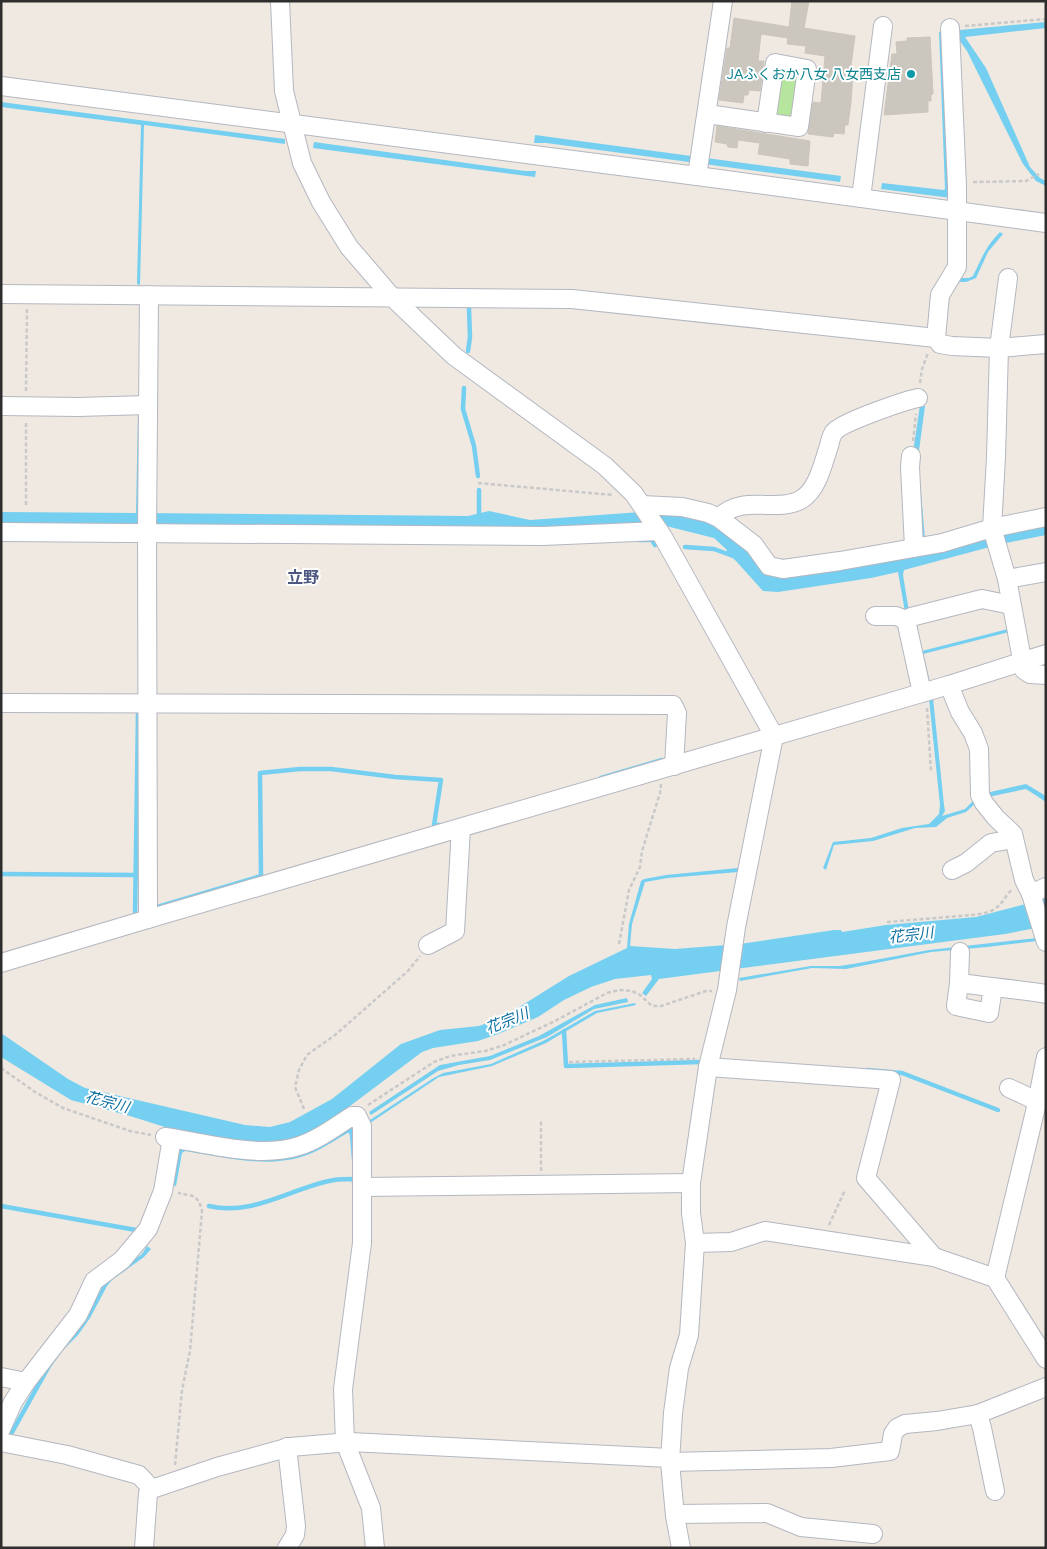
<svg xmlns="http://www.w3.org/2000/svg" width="1047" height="1549" font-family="Figtree,'Noto Sans JP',sans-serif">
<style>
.green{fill:#b6e59e}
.water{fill:#75cff0}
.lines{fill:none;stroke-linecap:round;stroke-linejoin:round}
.stream{stroke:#75cff0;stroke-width:4.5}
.building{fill:#cbc7bf;stroke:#cbc5ba}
.minor-casing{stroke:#b4b7c1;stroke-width:20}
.path{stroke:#c9c9c9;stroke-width:2.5;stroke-dasharray:4 2.5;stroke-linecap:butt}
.minor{stroke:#fff;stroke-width:18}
.culture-dot{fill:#0f9aa8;stroke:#fff;stroke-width:2}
.labels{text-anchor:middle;stroke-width:4;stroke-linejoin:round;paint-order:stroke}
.culture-label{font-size:14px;fill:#0d838f;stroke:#fff;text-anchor:end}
.water-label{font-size:15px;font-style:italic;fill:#0d6fa3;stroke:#fff}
.quarter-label{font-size:16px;font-weight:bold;fill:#4d5680;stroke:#fff}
</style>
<rect width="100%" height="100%" fill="#efe9e1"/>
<!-- green -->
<polygon class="green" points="781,72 800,74 796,118 775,116"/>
<!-- water -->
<g class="water">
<polygon points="1046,22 1046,28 965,37 986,68 1030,167 1040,178 1046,181 1046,186 1036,181 1023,164 967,51 957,37 951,198 881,189 882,183 944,190 945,189 939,32"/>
<polygon points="1,102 285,139 285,144 144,125 140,285 137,284 141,125 1,107"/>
<polygon points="535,135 841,176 840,182 546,143 534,143"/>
<polygon points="314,142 525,171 536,171 535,177 313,148"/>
<path d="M1000 232 1003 234 988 252 976 278 966 282H956L949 296 944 337 945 298 955 278H969L973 276C983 256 984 249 1000 232Z"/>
<polygon points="920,405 925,406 918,458 926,550 1046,521 1046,535 1001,544 904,570 903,575 909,612 905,612 898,572 871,578 778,592 763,591 736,561 726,552 727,550 714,538 666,526 565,530 1,525 1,512 136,513 138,412 141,412 140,513 468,516 489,511 530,520 655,511 709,518 749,546 765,569 919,551 912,459"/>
<polygon points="916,624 922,651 1008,629 1009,632 923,654 930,682 925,683"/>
<polygon points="933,698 944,805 945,811 942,816 965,809 975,799 978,801 966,812 947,818 936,827 915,828 873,841 834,845 826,870 823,868 833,842 871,838 902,828 929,824 939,814 940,805 929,699"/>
<polygon points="1026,784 1046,796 1046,802 1026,789 988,797 986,793"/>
<polygon points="738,868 738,872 668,878 645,882 632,924 630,946 675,949 740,944 834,930 841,930 842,932 886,925 976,917 1026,904 1046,893 1046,924 1036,928 1005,934 659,979 646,996 642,993 652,979 651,975 615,979 591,987 564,1000 538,1017 498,1034 478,1041 433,1048 422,1052 326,1124 303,1136 284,1142 253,1145 168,1128 130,1116 71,1100 1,1057 1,1033 68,1079 85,1088 245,1125 270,1127 290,1122 332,1099 401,1044 440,1030 479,1026 503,1017 569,976 627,948 629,924 641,881 644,879 666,875"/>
<polygon points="1037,938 1037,941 987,947 931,952 846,969 812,968 740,981 739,978 811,966 839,966 853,964 929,950"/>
<polygon points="627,998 628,1002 594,1009 547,1037 490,1060 459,1065 438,1071 371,1115 369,1112 440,1065 490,1056 539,1036 595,1005"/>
<polygon points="635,1003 636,1005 597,1013 546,1043 492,1066 439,1077 370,1123 371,1178 368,1178 367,1122 432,1079 443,1073 491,1064 545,1040 595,1011"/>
<path d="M350 1126 353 1130C336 1139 319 1152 301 1157 264 1168 222 1157 185 1151L182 1153 176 1186 172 1185 179 1150 181 1148 251 1158Z"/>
<polygon points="147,1246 151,1249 144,1257 112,1280 107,1286 90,1318 78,1335 63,1350 51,1367 13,1435 9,1433 39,1379 86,1317 106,1280 142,1254"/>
</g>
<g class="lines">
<!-- stream -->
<g class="stream">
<polyline points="468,351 470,337 469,308"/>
<polyline points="464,388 463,409 474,446 478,476"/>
<polyline points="479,490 479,518"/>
<polyline points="639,540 652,540 655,545"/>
<polyline points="685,547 714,549 733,556"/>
<polyline points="601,778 662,760"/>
<polyline points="1,874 137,875"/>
<polyline points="154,905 154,908 261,876 260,773 300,769 331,769 395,777 441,780 434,825 440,825"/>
<polyline points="135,916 138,714"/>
<polyline points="564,1031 566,1066 700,1062"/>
<polyline points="867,1070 902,1073 998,1110"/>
<polyline points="349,1129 352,1134 354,1159"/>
<polyline points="1,1206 136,1230"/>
<path d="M209 1206C252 1217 293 1187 334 1180 341 1179 347 1179 354 1179V1183"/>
</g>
</g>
<!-- building -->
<g class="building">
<polygon points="792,1 809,1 804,28 855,36 850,73 853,73 851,102 848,125 845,125 844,134 834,133 833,137 808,134 813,102 821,103 825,56 805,53 806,46 787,44 788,38 761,34 758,61 764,61 760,91 749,90 748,95 744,95 743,103 719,100 727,48 730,48 734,18 789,27"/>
<polygon points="930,37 933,94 931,95 931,101 928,101 928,112 884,115 892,54 897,54 896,42 907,41 907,38"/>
<polygon points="717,126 810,141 808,166 790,164 790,159 758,154 760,143 738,140 737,148 728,147 727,144 715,142"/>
</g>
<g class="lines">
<defs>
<g id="minor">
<polyline points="280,1 284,91 302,163 321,202 349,247 392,297 454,356 605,466 634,494 663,537 774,736 736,927 727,990 708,1067 691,1183 691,1213 695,1243 689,1335 679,1368 673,1413 670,1462 675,1516 681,1548"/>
<polyline points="1,86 697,176 1046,223"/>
<polyline points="707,114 799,127 807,69 775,63 766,123"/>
<polyline points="697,176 723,1"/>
<polyline points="861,198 883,26"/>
<polyline points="1008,278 999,348 1046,344"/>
<polyline points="1,294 572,299 936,338 940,344 952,346 999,348 996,457 992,528 1007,579 1024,670 1030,674 1046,675"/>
<polyline points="936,338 940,295 957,267 957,186 950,28"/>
<polyline points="1,406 78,407 148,405"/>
<polyline points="911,456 910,467 914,547"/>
<polyline points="642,505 682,507 708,513 719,518 754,545 769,566 783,569 840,561 942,543 992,528 1046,517"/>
<path d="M719 518C742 493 778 514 802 499 818 489 823 463 829 446 830 441 831 436 834 432 842 422 904 401 918 398"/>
<polyline points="1,532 543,536 659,531"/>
<polyline points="1007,579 1046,572"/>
<polyline points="875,616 896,616 906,620"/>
<polyline points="949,685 960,712 973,733 979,749 980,795 984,803 996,818 1013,834 1024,880 1031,894 1046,942"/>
<polyline points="922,693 906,620 911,617 982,599 1011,605"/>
<polyline points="1,703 673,705 677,713 674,766"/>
<polyline points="952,870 966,863 991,843 1014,839"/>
<polyline points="1031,894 1046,887"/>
<polyline points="148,919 147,534 149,295"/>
<polyline points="428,945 455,931 461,828"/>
<polyline points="1,963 148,919 949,685 1046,654"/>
<polyline points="959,983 960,952"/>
<path d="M993 988 989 1013 956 1006 959 983C988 987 1017 989 1046 994"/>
<polyline points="708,1067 891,1080 866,1178 934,1257"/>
<polyline points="1009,1088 1037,1101"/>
<path d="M165 1137C206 1143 258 1159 299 1146 318 1140 335 1127 352 1116H357L362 1126V1243L343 1389 345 1442 371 1508 375 1548"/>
<polyline points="362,1187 691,1183"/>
<polyline points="695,1243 731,1242 765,1231 934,1257 995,1278 1046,1359"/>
<polyline points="995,1278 1037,1103 1046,1057"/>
<polyline points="1,1377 26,1382"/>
<polyline points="978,1414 982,1428 995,1491"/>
<polyline points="1,1429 13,1402 26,1382 78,1315 94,1281 122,1260 148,1229 163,1191 172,1138"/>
<polyline points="1,1442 67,1455 139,1475 152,1489"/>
<polyline points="670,1462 831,1458 890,1451 893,1434 897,1428 905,1424 937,1421 978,1414 1046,1387"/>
<polyline points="675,1514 767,1513 801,1527 873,1534"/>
<polyline points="144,1548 148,1493 152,1489 217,1467 290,1447 350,1442 670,1458"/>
<polyline points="287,1548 295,1535 296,1526 287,1447"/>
</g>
</defs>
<!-- minor casing -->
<use href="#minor" class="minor-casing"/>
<!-- path -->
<g class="path">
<polyline points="965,26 1046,19"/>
<polyline points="973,182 1026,181 1039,174"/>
<polyline points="920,383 922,369 928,353"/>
<polyline points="26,391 27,309"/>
<polyline points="913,441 916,414"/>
<polyline points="478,483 613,495"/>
<polyline points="26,505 26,421"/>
<polyline points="927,708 931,771"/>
<path d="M887 922 972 915C980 914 990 913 996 908 1003 903 1006 894 1013 889"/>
<polyline points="619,944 629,890 640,867 642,851 660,793 661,784"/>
<polyline points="569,1062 695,1059"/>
<polyline points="1,1068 35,1092 63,1108 130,1131 151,1135"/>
<polyline points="368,1105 434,1062 450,1056 485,1051 502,1046 555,1021 607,993 619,990 632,991 640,995 652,1006 661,1006 706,991 712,991"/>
<polyline points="304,1109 295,1087 299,1070 307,1055 335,1035 408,971 420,956"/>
<polyline points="541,1171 541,1119"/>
<polyline points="829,1225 845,1190"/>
<path d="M175 1465 182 1390 190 1351 202 1211C198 1195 194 1196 178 1193"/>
</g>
<!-- minor -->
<use href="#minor" class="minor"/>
</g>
<!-- markers -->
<circle class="culture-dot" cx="911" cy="74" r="5"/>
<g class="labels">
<!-- culture labels -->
<g class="culture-label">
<text x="901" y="79">JAふくおか八女 八女西支店</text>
</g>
<!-- water labels -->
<g class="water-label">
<text transform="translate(911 935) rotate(-7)" y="5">花宗川</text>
<text transform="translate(507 1021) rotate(-22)" y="5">花宗川</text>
<text transform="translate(107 1102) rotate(15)" y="5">花宗川</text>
</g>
<!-- quarter labels -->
<g class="quarter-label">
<text x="303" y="583">立野</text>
</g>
</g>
<!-- border -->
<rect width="1047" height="1549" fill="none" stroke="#2e2e2e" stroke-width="5"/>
</svg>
